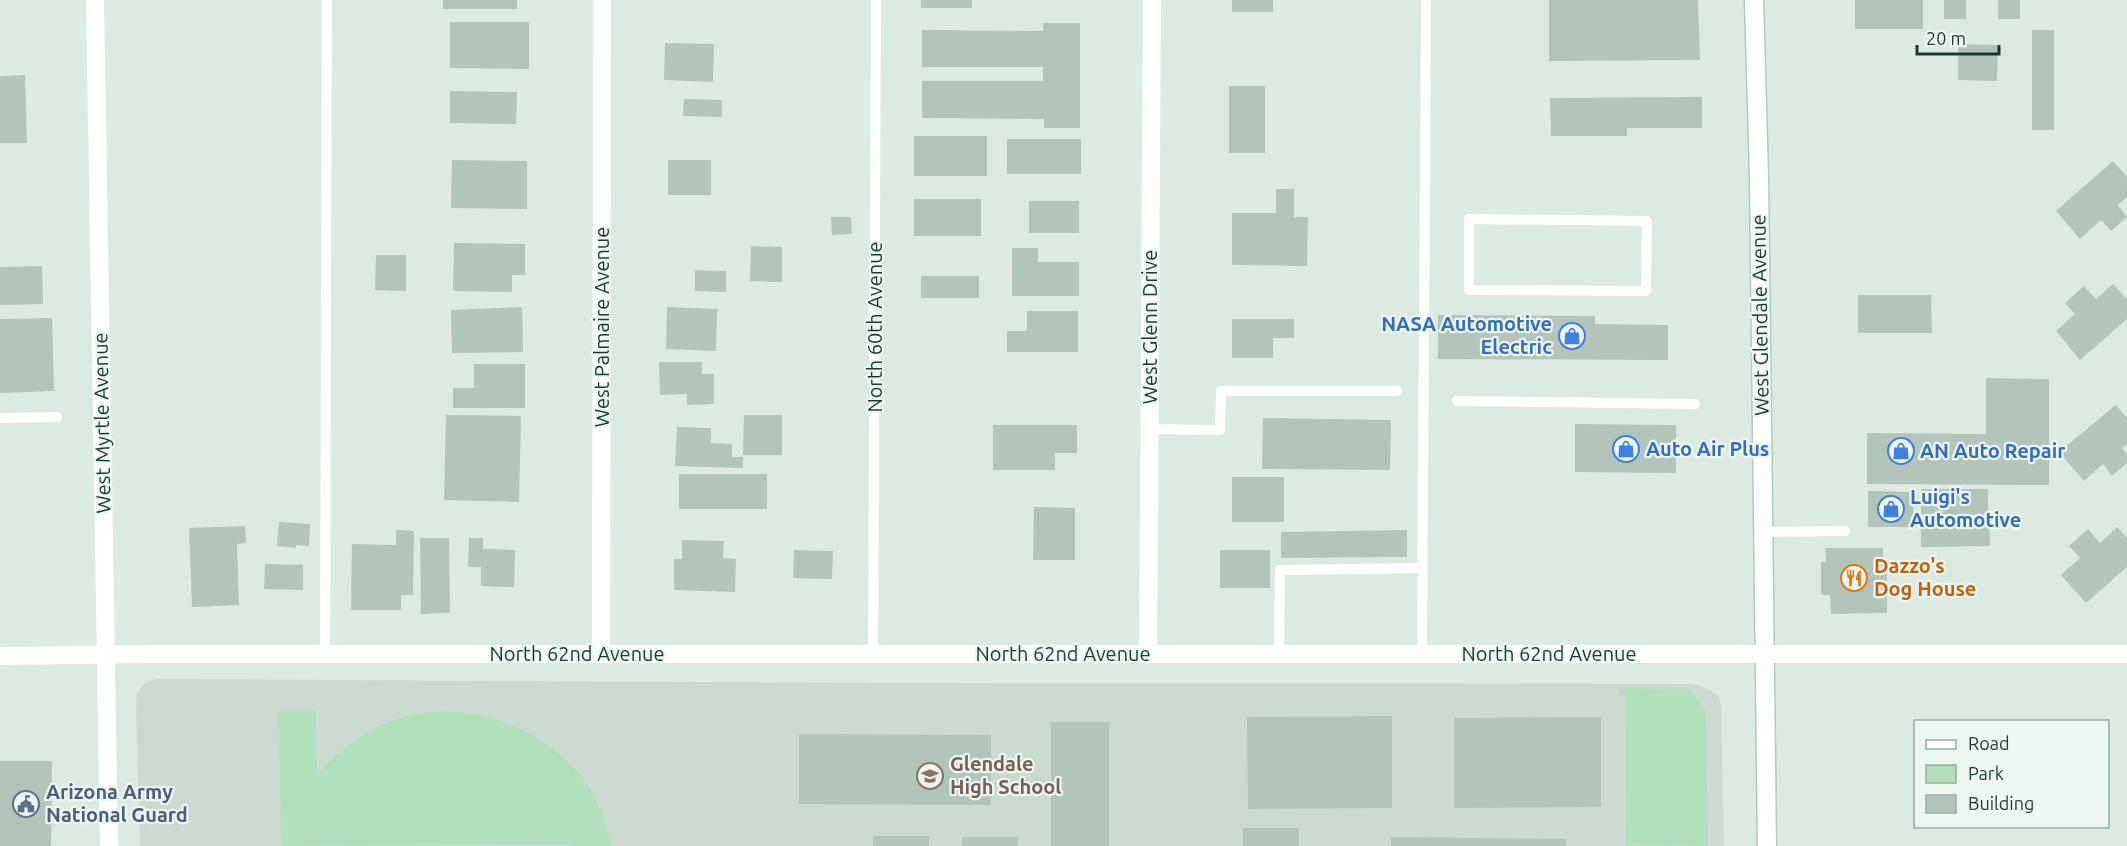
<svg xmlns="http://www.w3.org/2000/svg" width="2127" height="846" font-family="Ubuntu,sans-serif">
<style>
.built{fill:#cadad1}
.green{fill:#b1dfb9}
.building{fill:#b1c5bb}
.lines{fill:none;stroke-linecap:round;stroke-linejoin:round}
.secondary-casing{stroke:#aeccbe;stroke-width:21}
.service{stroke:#fff;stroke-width:10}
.minor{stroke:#fff;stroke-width:18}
.tertiary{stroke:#fff;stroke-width:18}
.secondary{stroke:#fff;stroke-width:18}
.labels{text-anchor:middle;stroke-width:4.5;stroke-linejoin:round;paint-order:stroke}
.street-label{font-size:20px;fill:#1c3b30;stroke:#ecf7f1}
.shop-label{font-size:20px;font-weight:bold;fill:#366cbe;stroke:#ecf7f1;text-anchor:start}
.food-label{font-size:20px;font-weight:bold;fill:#c56008;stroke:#ecf7f1;text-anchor:start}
.education-label{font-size:20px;font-weight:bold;fill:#785e54;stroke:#ecf7f1;text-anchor:start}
.service-label{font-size:20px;font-weight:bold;fill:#4e5e75;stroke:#ecf7f1;text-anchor:start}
</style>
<rect width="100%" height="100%" fill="#dcebe2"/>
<!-- built -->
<polygon class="built" points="157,679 846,683 1692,684 1701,686 1713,692 1719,697 1721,705 1724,846 140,846 136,703 137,694 142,686 148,681"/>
<!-- green -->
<g class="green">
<polygon points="1619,688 1689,689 1706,712 1708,846 1626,845 1625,695 1619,695"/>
<path d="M279 711H316L317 775C342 745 378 721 416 714 486 701 571 740 599 807 605 819 608 833 611 846H573L572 844 281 846Z"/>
</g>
<!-- building -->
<g class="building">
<rect x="443" y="0" width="74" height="9"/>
<rect x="921" y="0" width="51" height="8"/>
<rect x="1232" y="0" width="41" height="12"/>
<polygon points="1549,0 1698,0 1700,60 1549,61"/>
<rect x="1855" y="0" width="68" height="29"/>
<rect x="1944" y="0" width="22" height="19"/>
<rect x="1998" y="0" width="22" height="19"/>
<polygon points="450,22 529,22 529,69 450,68"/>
<polygon points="1043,23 1080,23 1080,128 1044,128 1044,119 922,118 922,81 1043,81 1043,67 922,67 922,30 1043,31"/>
<rect x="2032" y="30" width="22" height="100"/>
<polygon points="665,43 714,44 713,82 664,80"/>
<polygon points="1958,44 1998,45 1997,81 1958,80"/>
<polygon points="25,75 27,143 0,143 0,76"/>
<rect x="1229" y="86" width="36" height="67"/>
<polygon points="450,91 517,92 516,124 450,123"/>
<polygon points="1702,97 1702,128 1627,128 1627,136 1551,136 1550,98"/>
<polygon points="684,99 722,100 722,117 683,116"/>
<rect x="914" y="136" width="73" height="40"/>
<rect x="1007" y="139" width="74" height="35"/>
<polygon points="452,160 527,161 527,209 451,208"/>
<rect x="668" y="160" width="43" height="35"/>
<polygon points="2113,161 2127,177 2127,197 2118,205 2127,217 2111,231 2101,220 2080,239 2056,211"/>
<polygon points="1276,189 1294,189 1294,217 1308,217 1307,266 1232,265 1232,213 1276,213"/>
<rect x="914" y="199" width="67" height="37"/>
<rect x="1029" y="201" width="50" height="32"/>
<polygon points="831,217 851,217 852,234 832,235"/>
<polygon points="454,243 525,244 525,275 512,275 512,292 453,291"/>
<polygon points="751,246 782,247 782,282 750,281"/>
<polygon points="1012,248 1038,248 1038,262 1079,262 1079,296 1012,296"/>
<polygon points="376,255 406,255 406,291 375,290"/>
<polygon points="42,266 43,304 0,305 0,267"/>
<polygon points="695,270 726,271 726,292 695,291"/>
<rect x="921" y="276" width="58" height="22"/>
<polygon points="2113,284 2127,299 2127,319 2080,360 2056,331 2075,314 2065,303 2084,286 2096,299"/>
<polygon points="1858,295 1931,295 1932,333 1858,333"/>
<polygon points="522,307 523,352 452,353 451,310"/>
<polygon points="667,307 717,309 716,351 666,349"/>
<polygon points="1027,311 1078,311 1078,352 1007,352 1007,331 1027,331"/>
<polygon points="1438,315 1595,316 1595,324 1668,325 1668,360 1438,359"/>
<polygon points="52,318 54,391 0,393 0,319"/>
<polygon points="1232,319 1294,319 1294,338 1273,338 1273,358 1232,358"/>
<polygon points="659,362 702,362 702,374 714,374 714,404 687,405 687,394 660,395"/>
<polygon points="474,364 525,364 525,408 453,408 453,388 474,388"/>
<polygon points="1986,378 2049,379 2049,485 1867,484 1867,433 1986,434"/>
<polygon points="2116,405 2127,418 2127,444 2122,448 2127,454 2127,463 2112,476 2103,464 2084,481 2059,452"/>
<polygon points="446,415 521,416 519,502 444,500"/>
<polygon points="744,415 782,415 782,455 743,455"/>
<polygon points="1263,418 1391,420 1390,470 1262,469"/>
<polygon points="1575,424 1676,425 1676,473 1575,472"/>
<polygon points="993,425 1077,425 1077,453 1055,453 1055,470 993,470"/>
<polygon points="677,427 711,428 711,443 732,444 732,457 743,457 743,468 675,466"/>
<rect x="679" y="474" width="88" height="35"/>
<rect x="1232" y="477" width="52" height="45"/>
<rect x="1921" y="489" width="67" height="26"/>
<polygon points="1868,491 1914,492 1913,527 1868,527"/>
<polygon points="1034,507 1075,508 1075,560 1033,560"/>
<polygon points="1989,520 1990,546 1921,547 1921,521"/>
<polygon points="279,522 310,524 309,546 296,545 296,548 277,546"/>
<polygon points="245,526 246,543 237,544 239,605 192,607 189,528"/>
<polygon points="2117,527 2127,538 2127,567 2086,603 2061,575 2080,558 2069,546 2088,529 2100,543"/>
<polygon points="396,530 414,531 413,595 401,595 401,610 351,610 352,544 396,545"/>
<polygon points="1407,530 1407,557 1281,558 1281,532"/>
<polygon points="420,538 449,538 450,613 421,614"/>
<polygon points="469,538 483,538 483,549 515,550 514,587 481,586 481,567 468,567"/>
<polygon points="682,540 724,541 723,558 736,559 735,592 674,590 674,559 682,559"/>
<polygon points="1825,548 1883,548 1883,560 1887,560 1887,613 1831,614 1830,595 1821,595 1821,562 1826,562"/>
<polygon points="794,550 833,551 832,579 793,578"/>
<rect x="1220" y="550" width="50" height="38"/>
<polygon points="265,564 303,565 303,590 264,589"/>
<polygon points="1392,716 1392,808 1248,809 1247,717"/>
<polygon points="1601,717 1601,807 1454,808 1454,718"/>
<rect x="1051" y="722" width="58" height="124"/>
<polygon points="799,734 991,735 991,805 799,804"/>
<polygon points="0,761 52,761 51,846 0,846"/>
<rect x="1243" y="828" width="56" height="18"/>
<rect x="873" y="836" width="56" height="10"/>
<rect x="962" y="837" width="56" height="9"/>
<polygon points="1391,837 1566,839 1566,846 1391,846"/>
</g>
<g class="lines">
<defs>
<polyline id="secondary" points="1754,0 1759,177 1767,846"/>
</defs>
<!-- secondary casing -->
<use href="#secondary" class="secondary-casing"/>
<!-- service -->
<g class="service">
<polygon points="1469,219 1647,221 1646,291 1469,290"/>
<polyline points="1457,401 1695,404"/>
<polyline points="0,418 57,417"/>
<polyline points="1150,429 1220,430 1221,391 1397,391"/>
<polyline points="1763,532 1845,531"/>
<polyline points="325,654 327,0"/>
<polyline points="873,654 876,0"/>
<polyline points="1279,654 1280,570 1423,568"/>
<polyline points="1422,654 1426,0"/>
</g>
<!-- minor -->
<g class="minor">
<polyline points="601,654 602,0"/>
<polyline points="1148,654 1152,0"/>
<polyline points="0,656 153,654 2127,654"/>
</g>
<!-- tertiary -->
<polyline class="tertiary" points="95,0 109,846"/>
<!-- secondary -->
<use href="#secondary" class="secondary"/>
</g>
<!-- icons -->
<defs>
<symbol id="shop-ring" viewBox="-11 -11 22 22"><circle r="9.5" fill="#ecf7f1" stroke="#3f7fe0" stroke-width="1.5"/><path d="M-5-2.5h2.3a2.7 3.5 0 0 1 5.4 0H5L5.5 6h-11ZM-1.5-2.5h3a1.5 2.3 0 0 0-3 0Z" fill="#3f7fe0"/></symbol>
<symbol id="restaurant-ring" viewBox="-11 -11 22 22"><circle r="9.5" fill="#ecf7f1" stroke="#e8710a" stroke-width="1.5"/><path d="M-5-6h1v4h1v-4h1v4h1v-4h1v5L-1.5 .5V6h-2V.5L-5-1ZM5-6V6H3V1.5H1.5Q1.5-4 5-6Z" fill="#e8710a"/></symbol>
<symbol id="school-ring" viewBox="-11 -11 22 22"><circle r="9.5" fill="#ecf7f1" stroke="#8d6e63" stroke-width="1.5"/><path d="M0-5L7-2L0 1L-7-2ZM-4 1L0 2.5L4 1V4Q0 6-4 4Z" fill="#8d6e63"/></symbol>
<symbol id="civic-ring" viewBox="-11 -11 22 22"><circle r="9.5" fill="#ecf7f1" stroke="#5c6f8a" stroke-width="1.5"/><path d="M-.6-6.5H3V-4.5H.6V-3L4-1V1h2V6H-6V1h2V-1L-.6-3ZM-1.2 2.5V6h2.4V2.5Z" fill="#5c6f8a"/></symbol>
</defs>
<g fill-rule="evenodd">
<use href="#shop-ring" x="1557" y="321" width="30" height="30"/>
<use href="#shop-ring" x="1611" y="434" width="30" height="30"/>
<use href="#shop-ring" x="1886" y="436" width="30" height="30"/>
<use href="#shop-ring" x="1876" y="494" width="30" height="30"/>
<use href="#restaurant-ring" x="1839" y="563" width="30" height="30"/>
<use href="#school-ring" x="915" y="761" width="30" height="30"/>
<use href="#civic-ring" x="11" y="789" width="30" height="30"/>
</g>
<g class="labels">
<!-- street labels -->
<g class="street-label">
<text transform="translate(1760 315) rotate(-91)" y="7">West Glendale Avenue</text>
<text transform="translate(602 327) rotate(-90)" y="7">West Palmaire Avenue</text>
<text transform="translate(875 327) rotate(-90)" y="7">North 60th Avenue</text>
<text transform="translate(1150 327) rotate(-90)" y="7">West Glenn Drive</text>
<text transform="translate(102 423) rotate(-91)" y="7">West Myrtle Avenue</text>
<text x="577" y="661">North 62nd Avenue</text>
<text x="1063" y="661">North 62nd Avenue</text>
<text x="1549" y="661">North 62nd Avenue</text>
</g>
<!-- shop labels -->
<g class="shop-label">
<text x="1552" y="331" text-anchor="end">NASA Automotive<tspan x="1552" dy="23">Electric</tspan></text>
<text x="1646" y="456">Auto Air Plus</text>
<text x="1920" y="458">AN Auto Repair</text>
<text x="1910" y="504">Luigi's<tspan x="1910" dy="23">Automotive</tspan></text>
</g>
<!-- food labels -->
<g class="food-label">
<text x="1874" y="573">Dazzo's<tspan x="1874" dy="23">Dog House</tspan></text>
</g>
<!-- education labels -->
<g class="education-label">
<text x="950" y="771">Glendale<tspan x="950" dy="23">High School</tspan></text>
</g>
<!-- service labels -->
<g class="service-label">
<text x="46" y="799">Arizona Army<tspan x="46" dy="23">National Guard</tspan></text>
</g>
</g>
<!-- legend -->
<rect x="1914" y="720" width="195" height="108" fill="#ecf7f1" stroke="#99aca4" stroke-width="1.5"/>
<rect x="1926" y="740" width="30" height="9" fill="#ffffff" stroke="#99aca4" stroke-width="1.5"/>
<text x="1968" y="750" font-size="18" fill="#1c3b30">Road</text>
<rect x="1926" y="765" width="30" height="18" fill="#b1dfb9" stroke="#99aca4" stroke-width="1.5"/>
<text x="1968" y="780" font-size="18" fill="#1c3b30">Park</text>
<rect x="1926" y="795" width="30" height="18" fill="#b1c5bb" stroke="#99aca4" stroke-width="1.5"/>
<text x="1968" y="810" font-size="18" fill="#1c3b30">Building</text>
<!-- scale -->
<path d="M1917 45v9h82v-9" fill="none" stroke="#1c3b30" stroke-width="3"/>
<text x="1926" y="45" font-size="18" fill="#1c3b30" stroke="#ecf7f1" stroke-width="4.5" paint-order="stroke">20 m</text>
</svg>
